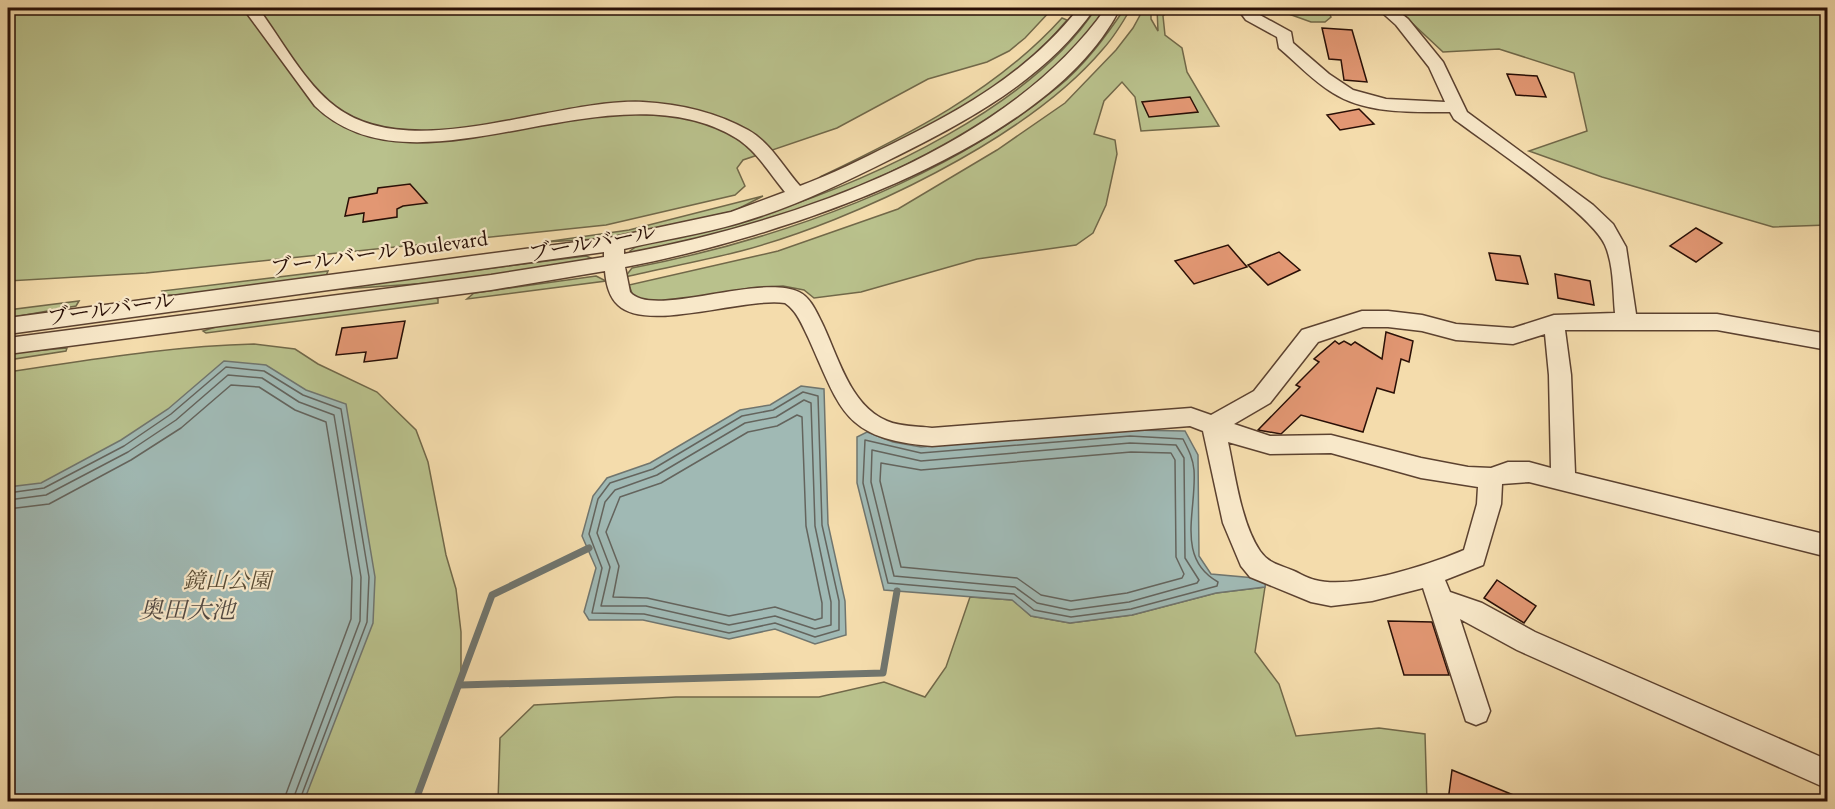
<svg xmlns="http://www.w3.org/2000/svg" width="1835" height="809" font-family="'EB Garamond','Noto Serif JP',serif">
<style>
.green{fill:#b9c18c;stroke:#716849;stroke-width:1.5}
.water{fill:#a0b9b4;stroke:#70756e;stroke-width:1.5}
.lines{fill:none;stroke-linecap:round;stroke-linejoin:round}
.shore{stroke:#64645d;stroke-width:1.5}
.stream{stroke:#70756e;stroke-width:7}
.building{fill:#e29773;stroke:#290f06;stroke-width:1.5}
.minor-casing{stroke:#5c4230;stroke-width:3}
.minor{fill:#f8e8c9;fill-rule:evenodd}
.labels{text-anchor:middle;stroke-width:4.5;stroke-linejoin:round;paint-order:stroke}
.street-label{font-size:22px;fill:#290f06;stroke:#f8e8c9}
.park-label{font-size:22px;font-style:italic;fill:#5b4d35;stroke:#f8e8c9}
.water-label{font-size:24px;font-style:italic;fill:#534a43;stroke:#f8e8c9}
</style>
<rect width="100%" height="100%" fill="#f4dcac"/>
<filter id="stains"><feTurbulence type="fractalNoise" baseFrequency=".00333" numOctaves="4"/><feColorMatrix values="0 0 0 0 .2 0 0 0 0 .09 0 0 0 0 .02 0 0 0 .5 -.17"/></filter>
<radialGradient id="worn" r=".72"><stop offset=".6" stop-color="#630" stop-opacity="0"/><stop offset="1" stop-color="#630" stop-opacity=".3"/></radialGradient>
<!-- green -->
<g class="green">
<polygon points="8,8 1053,8 1025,38 1009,51 987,62 928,79 837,128 743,160 737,168 745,186 735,195 606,225 146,273 8,281"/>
<path d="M1096 8H1105C1039 112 871 188 756 225 716 237 673 244 632 253L630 251 637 246C679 235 723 227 765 214 874 179 1033 106 1096 8Z"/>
<path d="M1125 8H1131C1123 22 1114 37 1103 49 1027 139 854 221 741 251 702 261 663 268 625 277L632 268C778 240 942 182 1058 87 1085 65 1106 36 1125 8Z"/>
<polygon points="1144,8 1151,8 1151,19 1158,31 1157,8 1171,8 1163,16 1165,35 1182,48 1187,72 1219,126 1141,131 1135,97 1122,82 1104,101 1094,134 1115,140 1117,154 1106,205 1093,233 1076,245 977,259 861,292 814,298 804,290 783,286 751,288 657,304 633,296 629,285 778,251 898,209 997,150 1065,103 1116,50 1133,28"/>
<polygon points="1272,8 1327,8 1331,17 1325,22 1311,22"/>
<polygon points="1396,8 1827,8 1827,225 1773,227 1602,177 1529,151 1587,131 1574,73 1499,49 1443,52"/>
<path d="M1062 18 1067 20C1006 95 917 133 833 175L820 177C908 135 996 91 1062 18Z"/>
<polygon points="763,196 734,211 614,238 545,242 629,230"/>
<polygon points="586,256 591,258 589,261 444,282 315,291"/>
<polygon points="328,271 326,276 177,295 165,295 162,291"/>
<polygon points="596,276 606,281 467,299 474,293"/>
<polygon points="434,297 438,299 438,303 206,333 203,331 222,325"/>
<polygon points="79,301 76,306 8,318 8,310"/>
<path d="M254 344 295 349 318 364 377 392 416 430 428 462 446 555 456 589 461 632V685L415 801H8V372C90 360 171 346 254 344Z"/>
<polygon points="67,348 66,351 8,360 8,353"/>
<polygon points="1265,587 1255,652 1279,684 1296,736 1379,728 1425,734 1427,802 498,802 500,738 534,705 676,697 819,697 884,682 925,697 946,667 970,597 1013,600 1031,616 1070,623 1132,615 1216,593"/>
</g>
<!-- water -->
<g class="water">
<polygon points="224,361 266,365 306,390 346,404 375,577 373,623 304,801 8,801 8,487 41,483 121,440 168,409"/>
<polygon points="801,386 824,389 828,524 845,601 846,635 815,644 775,629 729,639 643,620 589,620 584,612 596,568 582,536 593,496 607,478 650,463 740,410 770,405"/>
<polygon points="1130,430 1185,431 1198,455 1199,556 1211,574 1266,579 1265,587 1216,593 1132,615 1070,623 1031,616 1012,600 884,590 857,483 857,437 867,432 893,442 921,447"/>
</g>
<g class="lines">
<!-- shore -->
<g class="shore">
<polygon points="803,392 818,396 822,525 839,601 839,630 815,637 775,623 729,633 644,614 592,613 602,568 589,534 598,499 610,483 653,469 742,416 773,410"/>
<polygon points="804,400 811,403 815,526 831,602 831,625 815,629 775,616 729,625 646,606 601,606 610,567 597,533 605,502 615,490 657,475 745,423 776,417"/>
<polygon points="797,415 802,417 806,526 822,603 822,618 815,620 775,607 729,616 647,598 613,597 619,566 606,532 620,497 661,483 748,432 777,426"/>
<path d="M1130 436 1183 439C1188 449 1193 458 1194 470 1197 510 1175 558 1218 582L1217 586 1131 609 1071 617 1034 610 1014 594 888 583 863 483 865 440 921 453Z"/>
<polygon points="1130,443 1176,445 1184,458 1185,558 1199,580 1197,583 1129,602 1070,610 1037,603 1015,587 894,576 871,482 872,450 921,461"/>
<polygon points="1131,452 1171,453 1175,460 1176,557 1184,574 1182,578 1127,593 1071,601 1041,595 1017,578 901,567 880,481 881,463 921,470"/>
<polyline points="8,493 44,488 124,446 171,414 226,367 264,371 303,395 341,409 369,577 367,622 299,802"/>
<polyline points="8,500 46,495 128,452 176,420 228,375 262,378 299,402 334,415 361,577 360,621 292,802"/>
<polyline points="8,509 49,504 131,460 181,428 231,385 259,387 295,410 326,422 352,578 351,619 283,802"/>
</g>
<!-- stream -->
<g class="stream">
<polyline points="461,685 883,673 897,591"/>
<polyline points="415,802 492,595 589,548"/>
</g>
</g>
<!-- building -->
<g class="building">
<polygon points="1322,28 1352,30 1367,82 1344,80 1341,60 1329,59"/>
<polygon points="1507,74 1537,76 1546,97 1516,95"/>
<polygon points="1190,97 1198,112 1149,117 1142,102"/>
<polygon points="1359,109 1374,124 1340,130 1327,115"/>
<polygon points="410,184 427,203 403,206 397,209 397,217 363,222 364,213 345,216 349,198 377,193 378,188"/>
<polygon points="1696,228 1722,243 1696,262 1670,246"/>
<polygon points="1228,245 1247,267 1194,284 1175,261"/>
<polygon points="1279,252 1300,270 1268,285 1248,265"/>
<polygon points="1489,253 1520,256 1528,284 1496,280"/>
<polygon points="1555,274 1590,281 1594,305 1558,298"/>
<polygon points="405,321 397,358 364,362 366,352 336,355 342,328"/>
<polygon points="1386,332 1413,341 1409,362 1401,359 1394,393 1377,388 1363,432 1301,415 1281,434 1258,430 1300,387 1296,385 1319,362 1314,359 1335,341 1339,344 1344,341 1351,345 1355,342 1382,359"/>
<polygon points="1497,580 1536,606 1524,623 1484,598"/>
<polygon points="1388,621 1432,622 1449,675 1404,675"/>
<polygon points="1452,770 1528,801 1448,801"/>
</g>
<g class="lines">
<defs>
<path id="minor" d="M243 8H258C282 40 304 83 336 107 413 165 554 98 643 102 680 104 715 112 748 130 770 142 784 168 800 186 832 174 862 159 892 144 964 109 1029 71 1079 8H1095C1044 81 967 121 889 160 841 184 791 208 739 223 702 234 662 240 624 249V254C790 223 1005 151 1106 8H1120C1049 151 773 239 625 267L630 292C652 319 758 273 799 292 810 297 816 311 821 321 838 355 849 405 887 421 901 427 917 426 932 428L1191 408 1211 415 1254 391 1302 330 1362 311H1388L1422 315 1456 324 1513 328 1554 315 1615 313C1613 292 1614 265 1605 245 1591 213 1487 144 1454 119L1450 112C1412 112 1366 114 1333 93 1313 81 1297 63 1279 48L1277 37 1246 20 1237 8H1253L1258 14 1291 32 1293 43 1329 74 1353 90 1386 99 1445 102 1429 67 1396 25 1377 8H1394L1408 19 1443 62 1467 112 1593 205 1613 224 1626 247 1636 314H1717L1828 334V350L1717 330H1565L1571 375 1575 473 1828 535V557L1529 482 1502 484 1501 504 1483 565 1445 580 1450 592 1482 603 1535 632 1828 760V789L1517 650 1460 619 1490 711 1486 721 1476 725 1466 721 1423 588 1372 601 1331 606 1311 602 1250 577 1241 566 1223 523 1203 431 1190 426 932 446C843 439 841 410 808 337 802 325 797 311 785 303 743 297 647 333 618 305 609 297 606 283 605 271L491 290 8 354V338L491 275 604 257V252L8 334V318L614 237 731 212 785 192C770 174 756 150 736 138 609 61 417 205 315 106ZM1363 327H1388L1422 331 1456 340 1513 344 1545 334 1549 375 1551 468 1529 462H1508L1491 468 1468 467 1421 458 1331 435 1270 436 1234 424 1270 403 1318 342ZM1228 442 1270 454 1331 453 1421 478 1478 487 1477 504 1464 550C1429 565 1352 590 1315 580 1307 578 1301 574 1294 571 1280 565 1269 564 1260 551 1241 523 1235 474 1228 442Z"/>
</defs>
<!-- minor casing -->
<use href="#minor" class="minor-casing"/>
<!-- minor -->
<use href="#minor" class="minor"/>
</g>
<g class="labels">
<!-- street labels -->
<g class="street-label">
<text transform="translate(592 242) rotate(-10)" y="8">ブールバール</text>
<text transform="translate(379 252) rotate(-8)" y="8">ブールバール Boulevard</text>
<text transform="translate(111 308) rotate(-8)" y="8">ブールバール</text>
</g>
<!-- park labels -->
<g class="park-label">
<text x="227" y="588">鏡山公園</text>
</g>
<!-- water labels -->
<g class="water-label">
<text x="187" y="618">奥田大池</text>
</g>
</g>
<!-- margin -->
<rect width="1835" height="809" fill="none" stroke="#f4dcac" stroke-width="30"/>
<rect x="9" y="9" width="1817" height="791" fill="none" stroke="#290f06" stroke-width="3"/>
<rect x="15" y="15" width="1805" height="779" fill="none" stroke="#290f06" stroke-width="1.5"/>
<rect width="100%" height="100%" filter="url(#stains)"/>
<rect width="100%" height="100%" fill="url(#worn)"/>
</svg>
